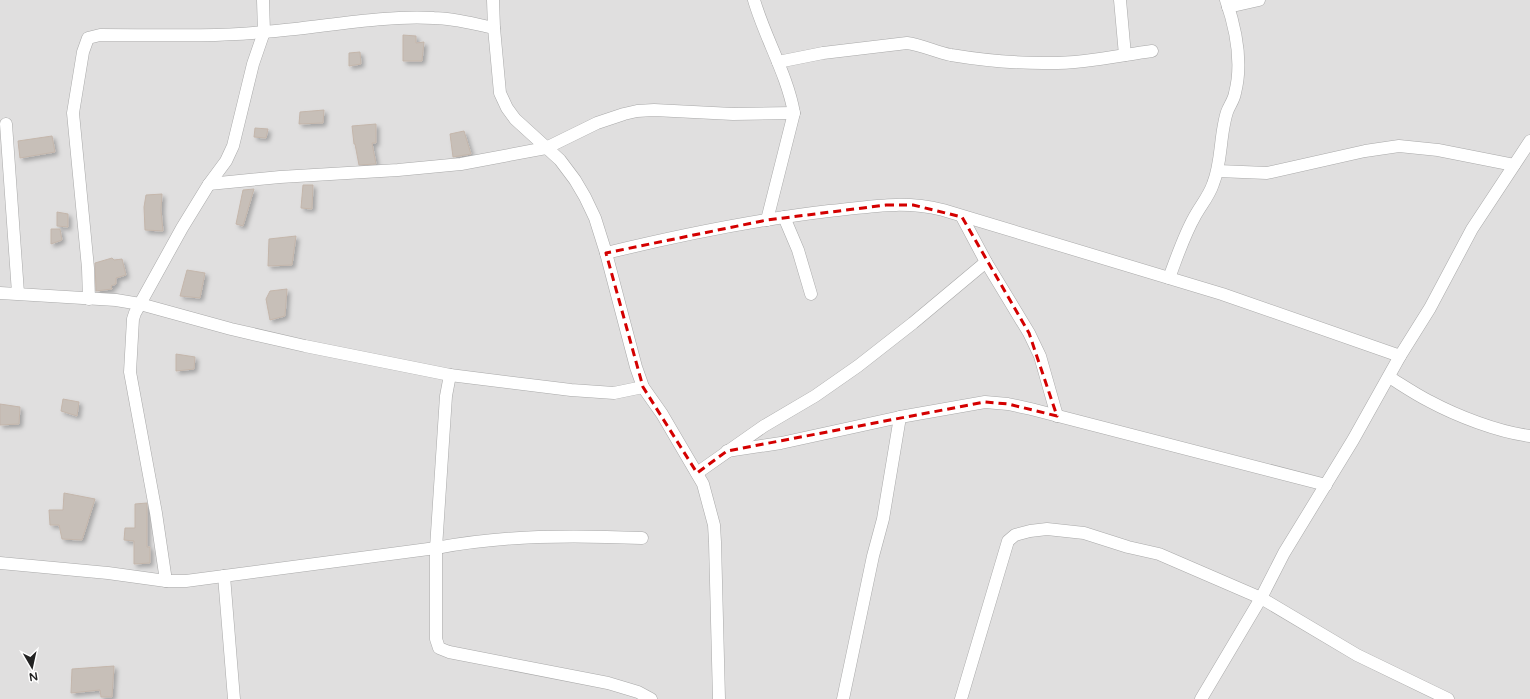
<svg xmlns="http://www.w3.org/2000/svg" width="1530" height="699" font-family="'Varela Round',sans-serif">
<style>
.residential{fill:#e0dfdf}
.building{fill:#c7bfb8;stroke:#c4b6ab;filter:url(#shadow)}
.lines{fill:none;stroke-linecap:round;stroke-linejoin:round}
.minor-casing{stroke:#a9a9a9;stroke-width:13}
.minor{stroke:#fff;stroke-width:12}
.marked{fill:none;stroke:#d40000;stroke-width:3;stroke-dasharray:8 5;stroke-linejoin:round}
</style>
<defs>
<filter id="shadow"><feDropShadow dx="3" dy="3" stdDeviation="2" flood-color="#0004"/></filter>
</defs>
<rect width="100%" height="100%" fill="#f2efe9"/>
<!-- residential -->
<rect class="residential" x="0" y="0" width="1530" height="699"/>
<!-- building -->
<g class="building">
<polygon points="403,35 416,36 416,43 424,42 422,61 403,61"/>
<polygon points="360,52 361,64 349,66 349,53"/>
<polygon points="324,110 323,123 299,124 300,112"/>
<polygon points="376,124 376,143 372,143 376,164 359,165 355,144 354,144 352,126"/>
<polygon points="255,128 268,129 266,138 254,137"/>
<polygon points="464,131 471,154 453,157 450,134"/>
<polygon points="52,136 55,152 20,158 18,141"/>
<polygon points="303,185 313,185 312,209 301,208"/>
<polygon points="254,189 243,226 236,224 243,190"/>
<polygon points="162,194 161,210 163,231 145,230 144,207 146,195"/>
<polygon points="57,212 68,214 68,227 57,226"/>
<polygon points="51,229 60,229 62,240 51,244"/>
<polygon points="296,236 292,265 268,266 269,239"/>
<polygon points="112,258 114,260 122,259 126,275 116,278 116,284 111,286 112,289 96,291 95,263"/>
<polygon points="187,270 205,273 200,298 180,296"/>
<polygon points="287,289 285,316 270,320 266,299 270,291"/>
<polygon points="176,354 195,357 194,369 176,371"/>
<polygon points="63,399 79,402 77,416 61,411"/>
<polygon points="0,404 20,407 19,424 0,425"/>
<polygon points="64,493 95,499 82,540 62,539 59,525 50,525 49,510 63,510"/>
<polygon points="147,503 147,547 150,547 150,563 134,564 134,541 124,540 125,528 135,528 135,504"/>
<polygon points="114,666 112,697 101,697 100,690 71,693 72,669"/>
</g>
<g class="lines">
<defs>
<g id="minor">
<polyline points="493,0 494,28 500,93 507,108 515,119 560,160 575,180 585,197 595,218 606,253 636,367 643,387 662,414 703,484 714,525 715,542 719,699"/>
<path d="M754 0C765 38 787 74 794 113L767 220"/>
<polyline points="1120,0 1125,55"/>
<polyline points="1228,7 1259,0"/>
<path d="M778 62 823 53 907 43C922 45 936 52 951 55 981 60 1013 63 1043 63 1079 64 1116 56 1152 51"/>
<polyline points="6,124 18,293"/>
<polyline points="1218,171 1267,173 1365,151 1399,146 1438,150 1514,165"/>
<polyline points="209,184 280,177 398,170 461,164 546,148 597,123 624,114 637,111 654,110 733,114 794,113"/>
<polyline points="784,217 798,250 811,294"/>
<polyline points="962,217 986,262 1029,333 1040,356 1057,416"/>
<path d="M606 253C680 235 753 220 829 211 870 207 902 200 943 210L1222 294 1400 356"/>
<path d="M1169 278C1177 257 1184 235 1195 216 1201 205 1209 196 1213 184 1220 167 1220 148 1223 130 1224 124 1225 118 1227 112 1229 106 1234 100 1235 93 1243 62 1236 29 1226 0"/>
<polyline points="0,293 116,300 140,304 231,329 305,346 450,375 571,390 614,393 643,387"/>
<path d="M89 299 88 268 73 113 83 52 88 38 100 35C155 35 210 37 264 32 321 28 377 15 434 18 454 18 474 24 494 28"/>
<polyline points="450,375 446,396 436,548 436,639 439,648 449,652 608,683 638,692 651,699"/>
<path d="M1389 377C1402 385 1415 394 1429 401 1457 416 1498 432 1530 436"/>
<polyline points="727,451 781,443 900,417 985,402 1008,404 1031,409 1326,485"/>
<polyline points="697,473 764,426 815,396 858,366 913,323 986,262"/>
<path d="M0 563 108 573 166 581H186L436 548C505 535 572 535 642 538"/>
<polyline points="224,576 234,699"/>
<polyline points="166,581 156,513 130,372 133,319 135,313 182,228 209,184 226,161 233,146 253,64 264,32 263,0"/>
<polyline points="843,699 873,556 883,519 900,417"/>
<polyline points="961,699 1008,541 1015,535 1030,531 1047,529 1084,533 1128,547 1159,554 1261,598 1357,655 1448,699"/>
<polyline points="1201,699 1261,598 1284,553 1353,440 1400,356 1430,308 1472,229 1530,141"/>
</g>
</defs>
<!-- minor casing -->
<use href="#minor" class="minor-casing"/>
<!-- minor -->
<use href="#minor" class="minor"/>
</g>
<!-- marked area -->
<path class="marked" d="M886 205H913L962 217 1029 333 1057 416 1008 404 985 402 727 451 697 473 643 387 606 253 767 220Z"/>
<!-- north arrow -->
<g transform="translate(32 667) rotate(171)" stroke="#ffffff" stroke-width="3" paint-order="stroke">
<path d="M0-3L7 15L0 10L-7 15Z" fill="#222222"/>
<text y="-6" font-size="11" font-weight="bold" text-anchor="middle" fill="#222222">N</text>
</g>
</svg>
